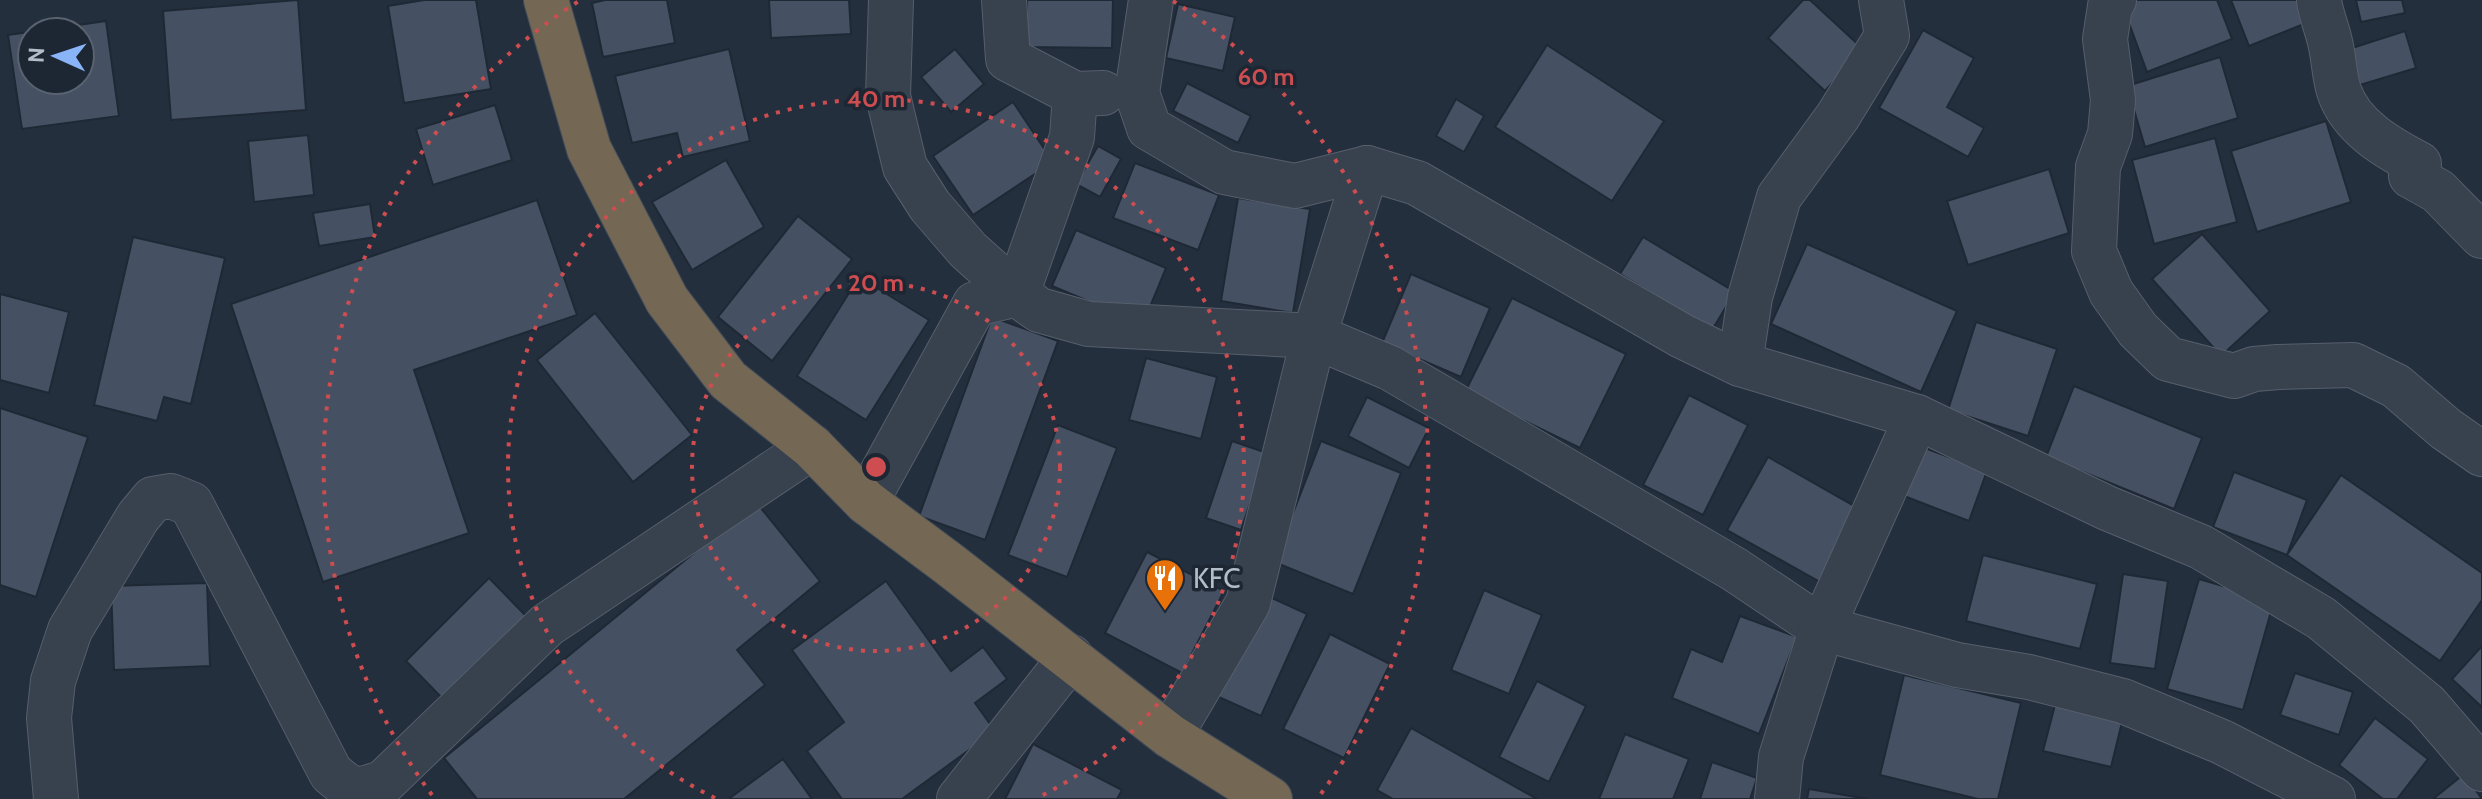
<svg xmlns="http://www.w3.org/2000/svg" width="2482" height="799" font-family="Cabin,sans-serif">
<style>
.building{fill:#455162;stroke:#1f2835;stroke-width:2;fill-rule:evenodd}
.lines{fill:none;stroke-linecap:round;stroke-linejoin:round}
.street-casing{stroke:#565f6c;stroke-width:46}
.highway-casing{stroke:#434c59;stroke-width:46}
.street{stroke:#38414e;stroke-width:44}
.highway{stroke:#746855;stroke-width:44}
.ring{fill:none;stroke:#ce4d50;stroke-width:4;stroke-dasharray:4 8}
.labels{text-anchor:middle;stroke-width:7;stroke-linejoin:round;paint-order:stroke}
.poi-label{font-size:28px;fill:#b4bcc9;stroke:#1d2633;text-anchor:start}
.centre{fill:#ce4d50;stroke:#1d2633;stroke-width:4}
.ring-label{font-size:24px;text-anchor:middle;font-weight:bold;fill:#ce4d50;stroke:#1d2633;stroke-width:7;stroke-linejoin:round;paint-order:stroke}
</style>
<rect width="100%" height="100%" fill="#242f3e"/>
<!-- building -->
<g class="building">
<polygon points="298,0 306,110 171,120 163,11"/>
<polygon points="424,0 476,0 491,89 404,103 388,6"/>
<polygon points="605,0 667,0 675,43 603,57 592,3"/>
<polygon points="769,0 849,0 851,34 771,38"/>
<polygon points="1027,0 1113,0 1112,48 1027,47"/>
<polygon points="1803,0 1810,0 1863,49 1825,91 1768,38"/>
<polygon points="2132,0 2217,0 2232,39 2147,72 2122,4"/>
<polygon points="2231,0 2300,0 2309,22 2249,46"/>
<polygon points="2356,0 2402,0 2405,13 2361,22"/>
<polygon points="1178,4 1235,17 1223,71 1166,58"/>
<path d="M106 21 119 116 22 129 8 35ZM32 32H80V80H32Z"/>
<polygon points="1923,30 1974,58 1947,107 1984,128 1968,157 1879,108"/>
<polygon points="2405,31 2416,68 2360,85 2349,49"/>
<polygon points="1547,45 1664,121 1612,201 1495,127"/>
<polygon points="729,49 750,141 683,157 677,133 632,143 615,76"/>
<polygon points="955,49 984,84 951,112 921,77"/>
<polygon points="2220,57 2238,118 2145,147 2127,86"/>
<polygon points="1187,83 1251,116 1238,143 1173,111"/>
<polygon points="1456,99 1484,116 1464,152 1436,136"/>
<polygon points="1013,102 1053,162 973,215 933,156"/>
<polygon points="495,105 512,160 433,185 416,129"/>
<polygon points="2326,121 2351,202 2257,232 2231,151"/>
<polygon points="308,135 314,195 254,202 248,141"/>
<polygon points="2215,138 2237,222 2154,244 2132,160"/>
<polygon points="1098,146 1121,159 1100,197 1076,184"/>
<polygon points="726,160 764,227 692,270 652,202"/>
<polygon points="1135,163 1219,195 1198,250 1113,218"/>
<polygon points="2049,169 2069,233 1968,265 1947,201"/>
<polygon points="1238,198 1310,209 1293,313 1221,301"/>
<polygon points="537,200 577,315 414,370 469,533 323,582 231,304"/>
<polygon points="370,204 375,237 319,246 313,213"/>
<polygon points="798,216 852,259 772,361 718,317"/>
<polygon points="1076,230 1166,268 1143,324 1052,286"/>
<polygon points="2202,234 2270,311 2221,356 2152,279"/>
<polygon points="133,237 225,258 191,404 164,397 157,421 94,405"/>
<polygon points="1643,237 1735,292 1712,330 1620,274"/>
<polygon points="1807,244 1957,311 1921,392 1771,324"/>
<polygon points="1411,274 1490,308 1461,377 1382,343"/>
<polygon points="859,277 929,320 866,420 797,376"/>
<polygon points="0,294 69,312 49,393 0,380"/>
<polygon points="1512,298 1626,354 1580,448 1465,392"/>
<polygon points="595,313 692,435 633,482 537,360"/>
<polygon points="992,317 1058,341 985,540 919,516"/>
<polygon points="1976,322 2057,349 2028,436 1948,410"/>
<polygon points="1146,358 1217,377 1201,439 1129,420"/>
<polygon points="2074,386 2202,438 2174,509 2046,457"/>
<polygon points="1689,395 1748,425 1703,515 1643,485"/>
<polygon points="1367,397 1429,428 1409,468 1348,436"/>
<polygon points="0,408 88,437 36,597 0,585"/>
<polygon points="1058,425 1117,448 1067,577 1008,555"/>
<polygon points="1232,441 1267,453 1241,530 1206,518"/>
<polygon points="1321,441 1401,473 1353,594 1274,562"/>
<polygon points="1922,447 1987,471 1969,521 1904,496"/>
<polygon points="1768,457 1870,515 1829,587 1727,530"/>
<polygon points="2234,472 2307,500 2287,555 2213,527"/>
<polygon points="2341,475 2482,573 2482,600 2440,661 2287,555"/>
<polygon points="756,502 820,581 737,650 765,685 624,799 477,799 444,758"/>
<polygon points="1147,552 1224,591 1182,673 1105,633"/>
<polygon points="1983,555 2097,584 2080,649 1966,621"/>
<polygon points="2123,574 2168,581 2155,669 2110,663"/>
<polygon points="489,578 526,616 443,699 406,661"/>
<polygon points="2199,579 2274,601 2243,710 2167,689"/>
<polygon points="886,581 951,671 983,647 1007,679 975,703 995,731 902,799 842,799 807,751 844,722 792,650"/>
<polygon points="207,583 210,666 114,670 111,586"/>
<polygon points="1484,590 1542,615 1509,694 1451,670"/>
<polygon points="1259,592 1307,614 1261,716 1212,694"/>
<polygon points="1740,616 1797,637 1759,734 1672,698 1691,649 1722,662"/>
<polygon points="1330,634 1390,664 1344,758 1283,729"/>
<polygon points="2482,646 2482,707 2452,679"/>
<polygon points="2295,673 2353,692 2339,735 2280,715"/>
<polygon points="1904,675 2021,703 1998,799 1978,799 1880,775"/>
<polygon points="1537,681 1586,706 1549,782 1499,757"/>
<polygon points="2055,705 2122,722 2111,767 2043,751"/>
<polygon points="2375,718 2428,759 2397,799 2383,799 2339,765"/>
<polygon points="1411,728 1537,799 1393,799 1377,790"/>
<polygon points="1625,734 1689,759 1673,799 1599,799"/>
<polygon points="1033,744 1122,790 1117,799 1005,799"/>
<polygon points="783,759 812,799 731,799 730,798"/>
<polygon points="1712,762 1757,778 1750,799 1700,799"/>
<polygon points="2464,774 2482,799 2433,799"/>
<polygon points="1809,789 1868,799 1807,799"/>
</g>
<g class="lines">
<defs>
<g id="street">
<polyline points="891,0 888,96 905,167 930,206 968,250 1017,294 1039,310 1089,324 1314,336 1390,368 1734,569 1822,628 1957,665 2029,677 2123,701 2222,742 2333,799"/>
<polyline points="1004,0 1008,59 1075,94 1103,93"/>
<polyline points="1151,0 1137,93 1149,128 1224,172 1295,186 1367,168 1417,183 1682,336 1740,364 1917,417 2107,508 2201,547 2321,618 2427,705 2482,769"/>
<polyline points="2114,0 2110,6 2105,39 2113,100 2110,134 2098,167 2094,251 2111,292 2138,330 2168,359 2234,376 2254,369 2278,367 2353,365 2396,386 2446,429 2482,454"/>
<path d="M2319 0C2321 15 2327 28 2330 42 2334 57 2334 76 2339 91 2351 127 2388 148 2419 164L2411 176 2438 191 2482 236"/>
<polyline points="1740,364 1750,297 1779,197 1838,116 1887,36 1881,0"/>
<polyline points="866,502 975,304 1017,294 1072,137 1075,94"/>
<polyline points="1170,736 1248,603 1314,336 1367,168"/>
<path d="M56 799 49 718 53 681 70 630 138 517 153 499 171 496 191 504 331 773C353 792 357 792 384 782L547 625 812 447"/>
<polyline points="959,799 1071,657"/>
<polyline points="1777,799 1781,757 1822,628 1917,417"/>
</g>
<polyline id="highway" points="546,0 589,149 667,300 728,380 812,447 866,502 949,564 1170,736 1270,799"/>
</defs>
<!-- street casing -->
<use href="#street" class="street-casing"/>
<!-- highway casing -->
<use href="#highway" class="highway-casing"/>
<!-- street -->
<use href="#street" class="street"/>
<!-- highway -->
<use href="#highway" class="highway"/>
</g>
<!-- distance rings -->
<g class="ring">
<circle cx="876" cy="467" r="184"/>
<path d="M715 798A368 368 0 1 1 1037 798"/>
<path d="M432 795A552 552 0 0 1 579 1M1173 1A552 552 0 0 1 1320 795"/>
</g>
<!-- icons -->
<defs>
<symbol id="restaurant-pin" viewBox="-11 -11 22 30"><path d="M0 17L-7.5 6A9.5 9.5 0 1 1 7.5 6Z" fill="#e8710a" stroke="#1d2633"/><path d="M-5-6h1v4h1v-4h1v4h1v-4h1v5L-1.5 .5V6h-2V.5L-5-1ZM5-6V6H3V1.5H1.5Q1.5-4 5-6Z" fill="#fff"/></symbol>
</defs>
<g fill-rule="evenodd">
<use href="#restaurant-pin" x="1143" y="556" width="44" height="60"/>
</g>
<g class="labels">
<!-- poi labels -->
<g class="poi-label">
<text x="1193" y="588">KFC</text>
</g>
</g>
<circle cx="876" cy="467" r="12" class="centre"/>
<g class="ring-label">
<text x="1266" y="85">60 m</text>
<text x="876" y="107">40 m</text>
<text x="876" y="291">20 m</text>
</g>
<!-- north arrow -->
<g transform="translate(56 56) rotate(273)"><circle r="38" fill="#1d2633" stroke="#59626f" stroke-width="2"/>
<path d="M0-6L14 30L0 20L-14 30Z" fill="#8ab4f8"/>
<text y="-12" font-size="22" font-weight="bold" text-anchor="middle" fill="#b4bcc9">N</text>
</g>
</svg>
